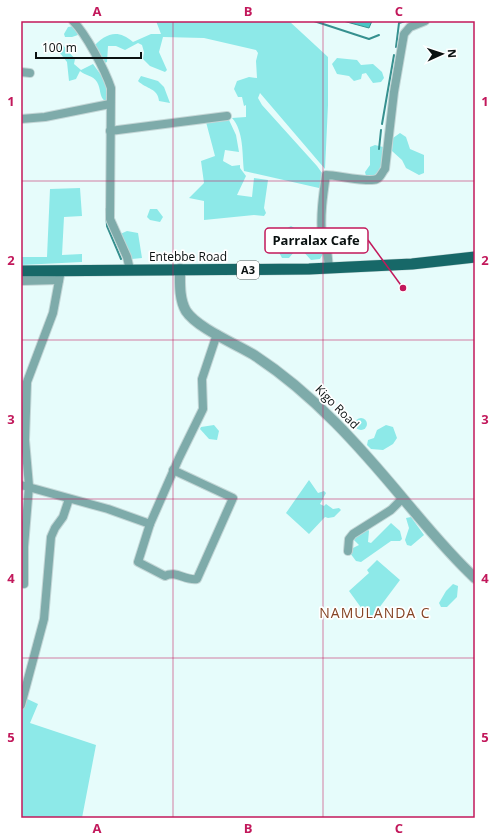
<svg xmlns="http://www.w3.org/2000/svg" width="496" height="839" font-family="'Open Sans',sans-serif">
<style>
.green{fill:#8de9e8}
.water{fill:#49c6c5;stroke:#36908f}
.lines{fill:none;stroke-linecap:round;stroke-linejoin:round}
.stream{stroke:#36908f;stroke-width:2}
.minor-casing{stroke:#c3d6d6;stroke-width:10}
.tertiary-casing{stroke:#c3d6d6;stroke-width:12}
.primary-casing{stroke:#c3d6d6;stroke-width:12}
.minor{stroke:#7eabaa;stroke-width:8}
.tertiary{stroke:#7eabaa;stroke-width:10}
.primary{stroke:#176868;stroke-width:11}
.grid{fill:none;stroke:#c2185b;stroke-width:1;stroke-opacity:0.55}
.labels{text-anchor:middle;stroke-width:3.5;stroke-linejoin:round;paint-order:stroke}
.shield{fill:#fff;stroke:#545858;stroke-width:1}
.shield-label{font-size:11px;font-weight:bold;fill:#0a1111}
.street-label{font-size:12px;fill:#0a1111;stroke:#fff}
.quarter-label{font-size:14px;letter-spacing:1px;fill:#854324;stroke:#fff}
.leader{fill:none;stroke:#c2185b;stroke-width:1.5}
.callout-dot{fill:#c2185b;stroke:#fff;stroke-width:1.5}
.callout{fill:#fff;stroke:#c2185b;stroke-width:1.5}
.callout-label{font-size:13px;text-anchor:middle;font-weight:bold;fill:#0a1111}
.neatline{fill:none;stroke:#c2185b;stroke-width:1.5}
.grid-label{font-size:13px;text-anchor:middle;font-weight:bold;fill:#c2185b}
</style>
<rect width="100%" height="100%" fill="#e6fcfb"/>
<!-- green -->
<g class="green">
<path d="M156 21H289L328 57V105L325 169 260 93 258 98 262 105 317 166 322 173 321 187 319 188 244 171C242 154 244 131 232 118L246 117V105L244 106 242 97H238L234 89 237 81 249 77 257 78 256 61 258 53 256 50 204 38 163 37 159 52 167 70 165 72 150 66 143 59 144 52 142 45 138 43 125 50 116 46H108L107 62 102 64 92 48C105 34 117 28 133 42L151 34H161Z"/>
<polygon points="74,26 78,35 72,37 65,37 64,34 68,27"/>
<path d="M62 44 75 59 74 64 81 70 93 64 101 75 110 95 105 101C99 97 101 88 97 82 93 75 85 76 80 71L76 79 69 81 67 62 56 48Z"/>
<polygon points="337,58 357,60 361,65 373,64 382,72 384,78 381,82 373,83 366,73 362,74 361,79 354,81 349,76 337,74 332,64"/>
<path d="M141 76 158 81 164 87 170 103 159 101C158 88 146 89 138 81Z"/>
<polygon points="229,120 236,135 239,152 225,150 223,161 232,166 240,165 240,168 246,176 237,195 252,197 254,178 268,180 264,208 266,213 264,216 254,215 204,220 204,201 189,198 204,183 201,161 215,156 206,122"/>
<polygon points="400,133 406,137 410,149 424,155 424,173 419,175 406,168 402,160 392,151 393,138"/>
<path d="M375 145 383 147C382 160 384 178 366 176L365 172 370 165V147Z"/>
<polygon points="80,188 82,216 64,217 62,255 82,254 82,262 21,265 21,257 47,257 50,189"/>
<polygon points="150,209 157,209 163,217 160,222 150,220 147,217"/>
<polygon points="291,226 301,232 305,238 317,237 322,240 323,254 320,259 311,260 301,249 294,252 289,258 282,258 271,237"/>
<polygon points="127,231 138,233 142,258 132,259 125,257 118,235"/>
<circle cx="361" cy="424" r="6"/>
<polygon points="214,425 219,431 217,440 209,439 200,429 201,427"/>
<polygon points="386,425 393,427 397,438 393,444 383,450 371,449 367,445 368,440 374,438 377,430"/>
<polygon points="309,480 318,493 324,491 326,493 320,504 324,506 326,504 333,509 339,508 341,510 334,517 328,518 325,517 309,534 286,513"/>
<polygon points="411,517 424,535 411,546 407,545 405,540 409,528 406,518"/>
<polygon points="391,523 400,531 402,539 400,541 391,541 361,562 356,561 350,553 351,549 359,545 352,538 366,527 369,531 368,542 371,543"/>
<polygon points="377,560 400,580 370,620 349,591 369,573 367,570"/>
<polygon points="453,584 458,586 457,597 447,607 441,607 439,603 446,591"/>
<polygon points="21,696 38,704 30,723 96,745 82,818 21,818"/>
</g>
<!-- water -->
<polygon class="water" points="343,21 372,21 369,28"/>
<g class="lines">
<!-- stream -->
<g class="stream">
<polyline points="314,21 369,39 379,35"/>
<polyline points="396,47 399,23 405,21"/>
<polyline points="382,124 394,55"/>
<polyline points="379,149 381,130"/>
<polyline points="106,209 107,226 121,259"/>
</g>
<defs>
<g id="minor">
<path d="M73 21C86 34 105 70 111 88L110 219 127 257 130 270"/>
<polyline points="21,72 30,73"/>
<polyline points="21,119 45,117 110,104"/>
<polyline points="110,131 227,116"/>
<path d="M329 268 326 240 322 237C320 216 323 195 326 175 337 175 368 183 377 179 381 177 382 172 385 169L394 92 404 34 410 27 425 21"/>
<polyline points="21,281 59,280"/>
<polyline points="21,485 108,509 150,524 179,458 203,409 202,379 217,334"/>
<path d="M150 524 138 562 165 576C176 570 185 581 197 579L233 498 173 470"/>
<polyline points="348,551 349,539 353,534 391,510 403,498"/>
<polyline points="24,584 24,547 29,486 25,440 27,382 53,313 61,270"/>
<polyline points="21,705 44,619 51,537 55,528 63,517 69,499"/>
</g>
<path id="tertiary" d="M180 269C180 283 179 299 186 311 197 328 236 344 254 355 314 394 361 448 406 502 428 528 450 555 475 578"/>
<polyline id="primary" points="21,271 309,269 412,264 475,257"/>
</defs>
<!-- minor casing -->
<use href="#minor" class="minor-casing"/>
<!-- tertiary casing -->
<use href="#tertiary" class="tertiary-casing"/>
<!-- primary casing -->
<use href="#primary" class="primary-casing"/>
<!-- minor -->
<use href="#minor" class="minor"/>
<!-- tertiary -->
<use href="#tertiary" class="tertiary"/>
<!-- primary -->
<use href="#primary" class="primary"/>
</g>
<!-- grid -->
<path class="grid" d="M173 21V818M323 21V818M21 181H475M21 340H475M21 499H475M21 658H475"/>
<g class="labels">
<!-- shield labels -->
<rect class="shield" x="237" y="261" width="22" height="18" rx="3"/>
<g class="shield-label">
<text x="248" y="274">A3</text>
</g>
<!-- street labels -->
<g class="street-label">
<text x="188" y="261">Entebbe Road</text>
<text transform="translate(337 407) rotate(45)" y="4">Kigo Road</text>
</g>
<!-- quarter labels -->
<g class="quarter-label">
<text x="375" y="618">NAMULANDA C</text>
</g>
</g>
<!-- callouts -->
<path class="leader" d="M403 288L368 240"/>
<circle class="callout-dot" cx="403" cy="288" r="4"/>
<rect class="callout" x="265" y="228" width="103" height="25" rx="4"/>
<g class="callout-label">
<text x="316" y="245">Parralax Cafe</text>
</g>
<!-- border -->
<rect width="496" height="839" fill="none" stroke="#ffffff" stroke-width="44"/>
<!-- north arrow -->
<g transform="translate(442 54) rotate(87)" stroke="#ffffff" stroke-width="3" paint-order="stroke">
<path d="M0-3L7 15L0 10L-7 15Z" fill="#0a1111"/>
<text y="-6" font-size="11" font-weight="bold" text-anchor="middle" fill="#0a1111">N</text>
</g>
<!-- scale -->
<path d="M36 52v6h105v-6" fill="none" stroke="#0a1111" stroke-width="2"/>
<text x="42" y="52" font-size="12" fill="#0a1111" stroke="#ffffff" stroke-width="3" paint-order="stroke">100 m</text>
<rect x="22" y="22" width="452" height="795" class="neatline"/>
<g class="grid-label">
<text x="97" y="16">A</text>
<text x="248" y="16">B</text>
<text x="399" y="16">C</text>
<text x="11" y="106">1</text>
<text x="485" y="106">1</text>
<text x="11" y="265">2</text>
<text x="485" y="265">2</text>
<text x="11" y="424">3</text>
<text x="485" y="424">3</text>
<text x="11" y="583">4</text>
<text x="485" y="583">4</text>
<text x="11" y="742">5</text>
<text x="485" y="742">5</text>
<text x="97" y="833">A</text>
<text x="248" y="833">B</text>
<text x="399" y="833">C</text>
</g>
</svg>
